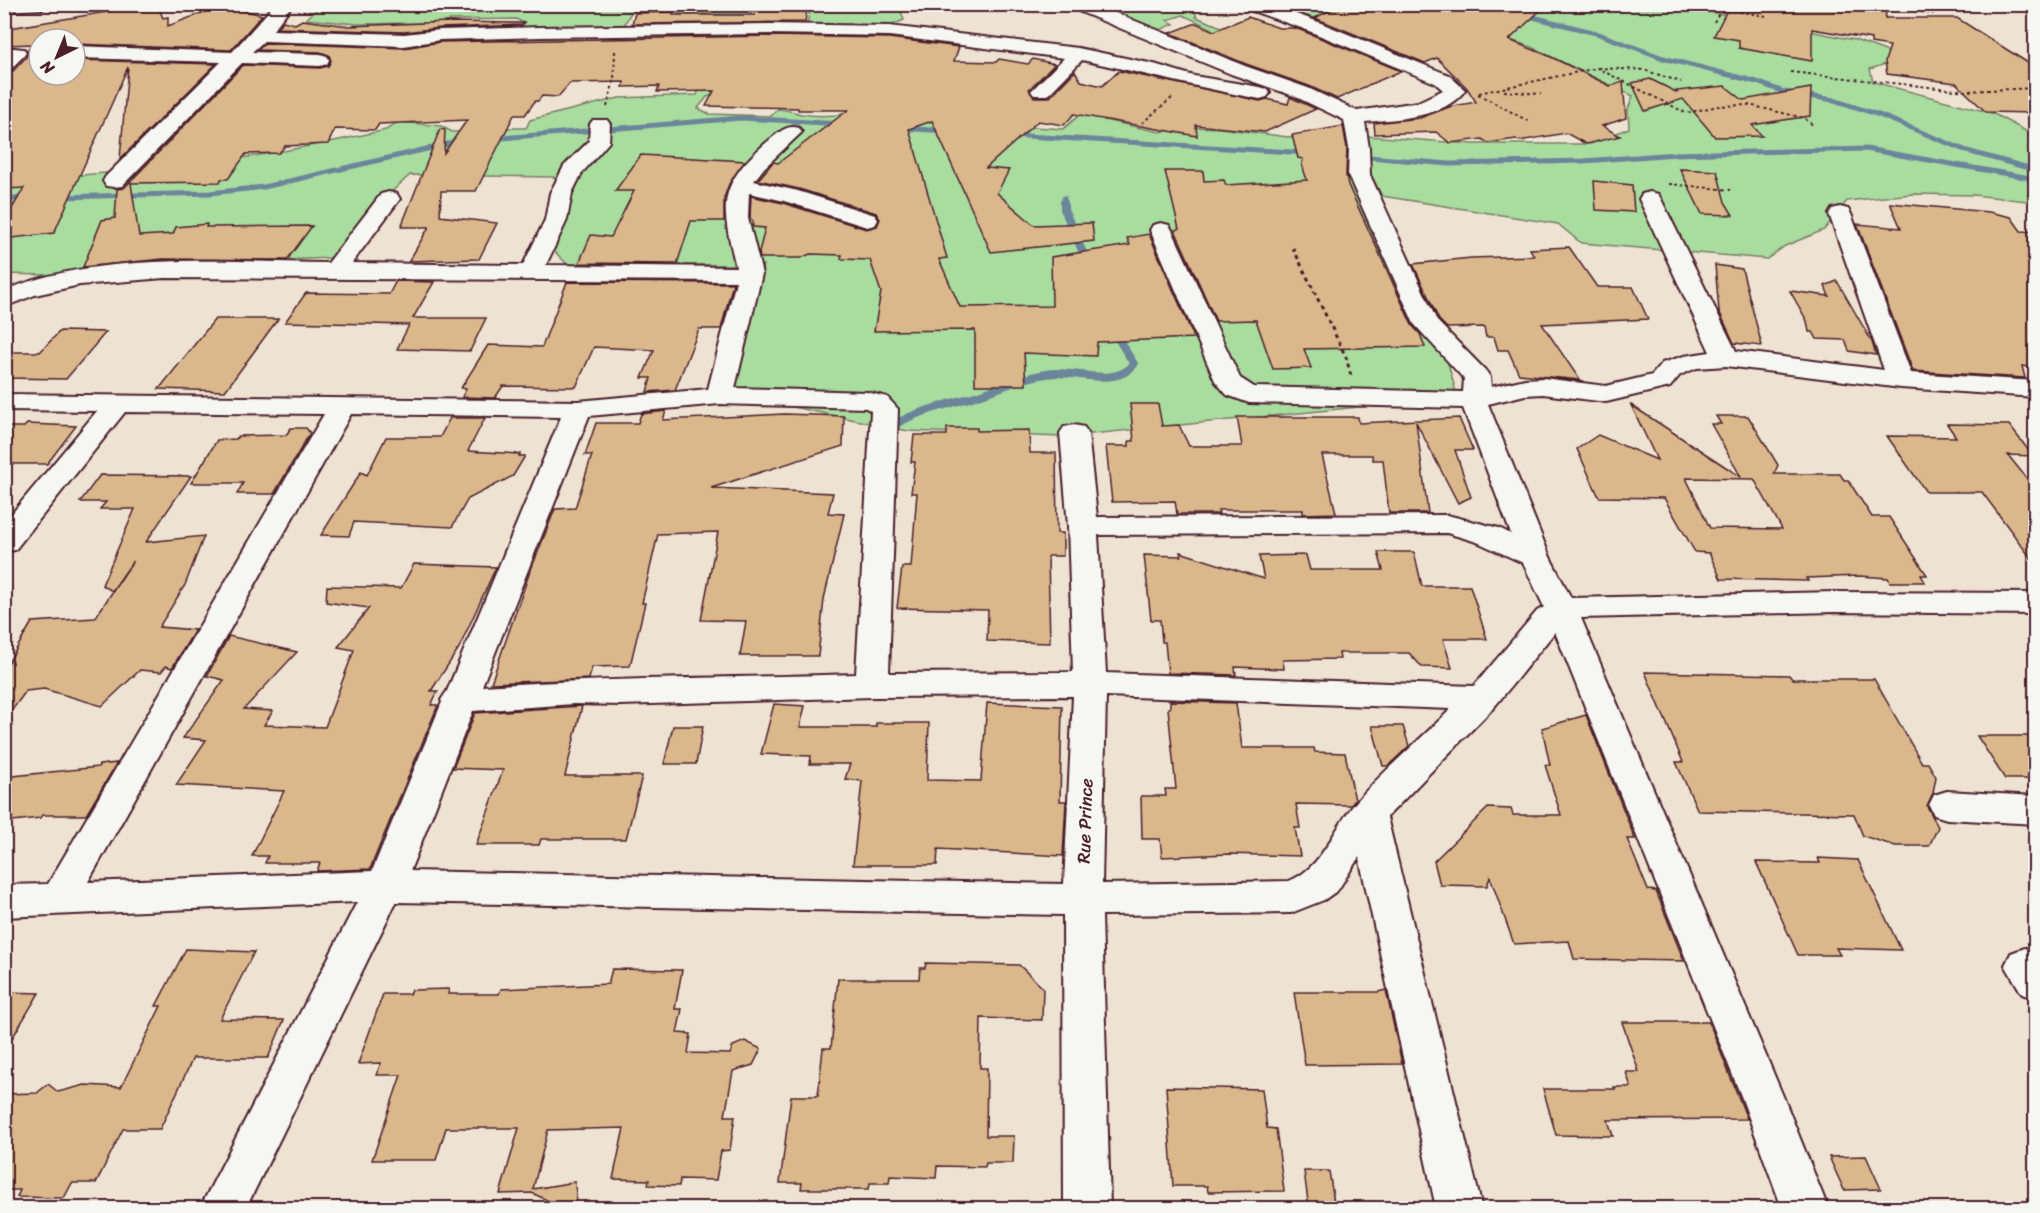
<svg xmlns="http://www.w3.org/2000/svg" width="2040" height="1213" font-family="Sriracha,sans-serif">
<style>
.green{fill:#a8dd9f;stroke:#797e65;stroke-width:1.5}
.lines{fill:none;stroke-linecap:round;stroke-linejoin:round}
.stream-far1{stroke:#6c859a;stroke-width:5}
.stream{stroke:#6c859a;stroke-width:8}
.building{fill:#dab88c;stroke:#4a1f2b;stroke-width:1.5;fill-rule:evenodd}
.minor-casing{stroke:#4a1f2b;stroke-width:4}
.path-far1{stroke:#4a1f2b;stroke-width:2;stroke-dasharray:3 3;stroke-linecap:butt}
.path{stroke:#4a1f2b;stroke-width:3;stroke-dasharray:4 4;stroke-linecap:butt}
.minor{fill:#f6f6f2;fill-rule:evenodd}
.labels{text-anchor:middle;stroke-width:6;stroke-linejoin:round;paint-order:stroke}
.street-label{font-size:18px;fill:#4a1f2b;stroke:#f6f6f2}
</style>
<rect width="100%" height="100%" fill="#eee3d3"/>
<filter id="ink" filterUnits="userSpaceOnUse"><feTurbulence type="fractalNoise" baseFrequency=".0167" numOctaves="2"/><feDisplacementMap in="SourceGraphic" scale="12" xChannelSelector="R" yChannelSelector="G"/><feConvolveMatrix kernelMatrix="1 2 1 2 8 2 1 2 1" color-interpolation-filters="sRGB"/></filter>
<g filter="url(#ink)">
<!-- green -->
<g class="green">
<polygon points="311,4 418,4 435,9 454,4 635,5 622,29 518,32 524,23 516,19 449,20 439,33 420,35 423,23 357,24 306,19 317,9"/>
<polygon points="791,4 899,5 904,20 882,29 809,26 807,24 810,10 791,9"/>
<polygon points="644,5 644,4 756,5 751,14 678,14 675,8 642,9"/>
<polygon points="1086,5 1198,5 1196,7 1196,17 1249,38 1207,52 1182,43 1211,28 1183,15 1167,20 1174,24 1155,32"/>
<path d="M1262 5H1356L1407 41 1389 49C1351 25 1305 15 1262 5Z"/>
<polygon points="1363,5 1646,5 1717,13 1855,40 1891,53 1889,63 1870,69 1873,82 1992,113 2035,136 2035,202 1974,195 1912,194 1847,201 1824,230 1785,246 1767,259 1581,243 1558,224 1382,196 1367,167 1368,136 1473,144 1591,144 1629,128 1628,109 1633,96 1531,47 1464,24"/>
<path d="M718 68 714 95 707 97 698 108 709 114 771 116 778 109C788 109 792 112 801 114 816 117 831 116 846 114L1063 129 1082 113 1099 115 1104 120 1160 132 1188 127 1220 128 1288 137 1301 135 1353 138 1359 175 1444 349 1460 406 1398 403 1062 437 908 431 793 407 738 400 735 389 763 265H568L549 246 569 204 554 177 410 175 388 195 332 258 164 265 46 275 5 274V183C58 177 111 172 164 168 239 161 313 146 386 130L398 122 441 126 452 132H494L504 128H526L530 120 619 98 697 95 703 78Z"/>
</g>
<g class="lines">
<!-- stream-far1 -->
<g class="stream-far1">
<polyline points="1521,14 1596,33 1663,58 1757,82 1784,92 1834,100 1882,116 1967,151 2036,170"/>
<polyline points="900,128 946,131"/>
<polyline points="1010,135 1308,153"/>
<polyline points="490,139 741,118 841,124"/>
<polyline points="1358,156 1449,164 1584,161 1676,154 1866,149 2036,179"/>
<polyline points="61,197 210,193 264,187 461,141"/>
<polyline points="1064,198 1064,205"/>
<polyline points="4,199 29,198"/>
</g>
<!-- stream -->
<g class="stream">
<polyline points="1064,203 1064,209 1087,262"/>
<path d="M888 429C914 411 945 406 975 396 1001 388 1027 375 1055 373 1079 372 1117 387 1134 364L1114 332"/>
</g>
</g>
<!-- building -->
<g class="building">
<polygon points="123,4 157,4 163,18 168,17 168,26 223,5 262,15 231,50 75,44 75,39 39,39 39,75 75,75 75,60 216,64 120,159 128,67 54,233 4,239 4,222 24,188 4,189 4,73 13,71 28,55 27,50 32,44 4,45 4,29 125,9"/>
<polygon points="757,4 788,4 787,11 807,10 805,22 632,24 635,13 673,12 673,15 755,15"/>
<polygon points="1342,4 1547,4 1509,40 1549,56 1610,86 1623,82 1626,118 1602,126 1620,136 1586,144 1566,133 1519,141 1516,139 1488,143 1482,139 1450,143 1436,132 1375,134 1374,123 1420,118 1449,107 1476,102 1467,88 1437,58 1425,63 1315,18"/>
<polygon points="1730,4 1871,4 1887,7 1885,18 1957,18 2036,68 2036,113 1986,112 1956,83 1887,74 1885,61 1890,46 1871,43 1871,39 1812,29 1812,61 1739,48 1739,40 1714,36"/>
<polygon points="1248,17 1279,28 1295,28 1303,31 1401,71 1337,99 1309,86 1246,64 1170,33 1196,23 1214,31"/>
<polygon points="302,20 349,26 449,22 524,23 522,25 440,28 404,32 277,28 283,21 295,24"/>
<polygon points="768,36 889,38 959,47 954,61 996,62 999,59 1028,64 1033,59 1055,64 1029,89 1034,97 1050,97 1075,71 1081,81 1102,86 1119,71 1260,101 1267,99 1288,104 1290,97 1316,109 1265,132 1196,125 1197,136 1074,114 1064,125 1038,121 986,168 1009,170 997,193 1034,225 1092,223 1094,241 991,252 932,121 909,129 947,258 939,259 960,307 1052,306 1051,257 1130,245 1127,238 1149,234 1194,338 1097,342 1096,356 1024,353 1026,385 975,385 975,330 874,331 881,292 870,260 841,259 842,255 810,254 801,258 760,258 759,252 765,228 753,227 753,221 750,218 751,196 783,203 866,229 877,226 880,219 876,213 799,189 758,180 773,162 778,163 848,110 798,110 798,108 706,106 714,91 657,92 659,86 623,87 624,82 570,83 558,97 542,96 538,101 535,101 525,115 514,115 476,191 441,191 440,216 497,223 479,259 409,261 429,227 401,227 440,129 445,130 444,153 467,120 379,124 375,130 335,129 328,144 285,146 279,153 246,154 228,179 221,179 220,182 131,183 139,236 173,234 176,227 207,224 206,227 312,226 287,260 163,259 83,267 102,220 115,218 117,189 124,188 243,65 320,68 328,66 331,61 329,55 320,52 258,50 265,43 404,48 440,42"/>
<polygon points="1650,79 1678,93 1676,91 1725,86 1743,100 1811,88 1810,116 1752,125 1762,136 1715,137 1683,99 1645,111 1632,83"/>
<polygon points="1343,126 1347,148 1346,175 1348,185 1412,325 1420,334 1425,347 1304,349 1311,368 1273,369 1256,320 1216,321 1175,230 1179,229 1165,171 1203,171 1204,181 1224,180 1226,185 1307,180 1302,165 1303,159 1298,158 1292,135"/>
<polygon points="641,155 745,161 729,184 724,198 724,221 691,221 677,264 579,263 591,235 611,237 634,191 615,191"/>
<polygon points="1680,169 1717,171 1725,202 1733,215 1702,214"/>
<polygon points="1594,181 1632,185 1634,212 1596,210"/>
<polygon points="1890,203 1989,212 2011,217 2021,231 2036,232 2036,368 2022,366 2025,378 1913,371 1857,224 1901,228"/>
<polygon points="1569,247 1597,287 1633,287 1648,319 1542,324 1580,380 1519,374 1508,350 1498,350 1494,337 1486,337 1484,327 1447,328 1439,320 1413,264 1471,258 1534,256 1530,249"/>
<polygon points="1715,265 1742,269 1762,346 1734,343 1719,311"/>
<polygon points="396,281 434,282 413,318 486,318 470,351 397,349 409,325 285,322 306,293 389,294"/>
<polygon points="1837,281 1872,342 1876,355 1849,351 1845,340 1817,339 1813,332 1809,332 1807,321 1790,291 1829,296 1825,286"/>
<polygon points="567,282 733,283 721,329 699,329 675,390 647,392 651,378 642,378 654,350 594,347 576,387 503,386 495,398 462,397 466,389 461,388 488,345 542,347"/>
<polygon points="215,319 278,319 225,391 159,389"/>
<polygon points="60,331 106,332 66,379 4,378 4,352 40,352"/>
<polygon points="1130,404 1158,404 1162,426 1179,425 1189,446 1242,446 1237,417 1358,417 1359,423 1459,418 1473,450 1455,450 1471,497 1458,503 1416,422 1428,513 1389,513 1383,460 1373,460 1372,455 1322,455 1336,513 1303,514 1303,510 1218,510 1219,514 1177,514 1175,501 1112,502 1106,446 1129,446 1129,441 1134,441"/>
<path d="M1631 405 1741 477 1711 424H1721L1716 416H1748L1778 465 1774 474H1840L1844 480H1848L1872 517H1889L1927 575H1921L1925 582H1890L1888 578 1860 576 1806 578 1808 581 1721 579 1709 553 1695 552 1664 498 1599 497 1577 449 1598 435 1657 460ZM1686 478 1754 479 1782 529 1710 528Z"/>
<polygon points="666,411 663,420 784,414 844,416 843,446 711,488 833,493 828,513 844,514 824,599 818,656 740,656 746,621 701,620 718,532 658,534 642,603 645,603 630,666 592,667 589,679 491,683 528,577 555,509 575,508 592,455 585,455 596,423 638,423 641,414"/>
<polygon points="450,418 485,418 468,451 520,454 519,456 525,456 513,476 468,499 452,527 354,522 349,536 321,535 361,472 367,475 386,437 440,437"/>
<polygon points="27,424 76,426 47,464 4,464 4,427 24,427"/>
<polygon points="1947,424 2009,425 2033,456 2008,455 2036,490 2036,565 1982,492 1926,492 1887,436 1956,437"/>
<polygon points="291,428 306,428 310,433 274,494 237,494 243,483 191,483 217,440 236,439 238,436 286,435"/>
<polygon points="947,428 977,428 977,431 1029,430 1030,453 1056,453 1057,533 1063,533 1063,556 1048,556 1050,643 987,641 988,610 897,608 902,567 911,567 917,493 911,493 915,462 911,462 914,435 947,435"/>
<polygon points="100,475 191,476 146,542 204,536 185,585 159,627 195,630 172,668 166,666 161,672 140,670 102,706 44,689 26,691 4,721 4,670 32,622 95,618 133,561 112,591 102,585 135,509 100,509 106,502 80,502"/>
<polygon points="1180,552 1264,579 1259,556 1306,555 1310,570 1383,570 1378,552 1414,552 1422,586 1470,586 1487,639 1443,639 1452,668 1422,667 1409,653 1339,653 1340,659 1283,660 1284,669 1235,667 1236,675 1168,673 1165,642 1162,642 1160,620 1151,620 1144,555 1181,556"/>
<polygon points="414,564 496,567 459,648 431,691 438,691 431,705 438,705 370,869 317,871 320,863 265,863 268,856 252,856 284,791 176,785 206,740 183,738 224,680 207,676 229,636 297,652 244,709 273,711 264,725 325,727 354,650 338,647 369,608 326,602 327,586 401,588"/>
<polygon points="1645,672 1789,675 1792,679 1874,679 1922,763 1928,763 1936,777 1933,793 1927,806 1938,827 1929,846 1895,846 1863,836 1854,814 1698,811 1676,762 1683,762"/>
<polygon points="1170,701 1236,703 1242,748 1314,748 1315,752 1345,753 1355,800 1351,805 1296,804 1300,828 1295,828 1300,856 1228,854 1162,857 1160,839 1142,839 1141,796 1166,796 1165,789 1176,789 1168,708 1170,708"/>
<polygon points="987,703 1062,706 1060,801 1066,801 1063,856 938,849 937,865 853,865 862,781 845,779 850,764 810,764 811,756 761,754 774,704 805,706 800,727 876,727 876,723 929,723 927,780 981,781"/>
<polygon points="582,706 565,776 642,776 626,839 541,839 539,845 476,845 503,770 453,768 475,713"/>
<polygon points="1586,715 1635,839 1627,839 1648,890 1656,891 1684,961 1574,959 1569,941 1514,944 1490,877 1487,886 1440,885 1434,861 1488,808 1511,809 1513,815 1561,815 1545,765 1550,765 1542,728"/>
<polygon points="673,726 703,726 696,764 664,764"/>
<polygon points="1372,726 1403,726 1409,746 1388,766 1383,766"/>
<polygon points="1977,736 2036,736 2036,779 2005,779"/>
<polygon points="117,763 86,815 42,815 40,818 4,822 4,777 98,767 99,765"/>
<polygon points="1818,858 1858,860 1901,950 1836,948 1840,955 1798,955 1756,862 1820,863"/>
<polygon points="186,949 254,952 220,1019 284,1020 268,1058 193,1058 160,1129 123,1129 96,1183 72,1183 64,1198 17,1197 20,1190 4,1190 4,1094 37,1093 48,1084 58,1092 85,1085 121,1087 161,1006 156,1006"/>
<polygon points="926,963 1019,965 1043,988 1042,1020 981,1018 980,1068 987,1068 986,1136 1014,1136 1013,1163 986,1163 985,1167 937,1166 936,1178 890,1176 889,1183 870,1183 869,1189 801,1189 802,1183 780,1183 791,1096 818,1096 823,1048 831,1048 838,979 919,979 920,968 925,968"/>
<polygon points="612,969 682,970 675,1009 682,1009 677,1033 691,1034 688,1053 730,1054 733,1046 745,1041 761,1049 753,1065 733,1071 725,1116 735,1116 730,1150 721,1151 716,1180 680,1179 679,1186 648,1185 649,1180 613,1179 624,1128 548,1130 533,1189 575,1182 576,1196 574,1209 566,1209 532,1193 500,1194 519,1128 446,1128 436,1160 372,1160 401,1075 376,1075 381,1063 358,1064 383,994 410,994 412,990 449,989 448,994 499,994 501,989 608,984"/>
<polygon points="1386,990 1402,1064 1305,1065 1294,992 1378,992"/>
<polygon points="4,992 39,993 4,1052"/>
<polygon points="1622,1022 1709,1022 1747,1119 1608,1120 1613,1136 1556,1135 1543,1089 1615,1089 1614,1087 1631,1087 1626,1072 1639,1072"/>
<polygon points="1166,1087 1262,1089 1267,1128 1276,1129 1284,1191 1208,1192 1207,1186 1173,1186"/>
<polygon points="1866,1156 1881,1189 1844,1190 1829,1157"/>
<polygon points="1304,1171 1329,1171 1335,1209 1309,1209"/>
</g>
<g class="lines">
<defs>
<g id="minor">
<polygon points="4,4 50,4 42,9 4,11"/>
<path d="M275 4H293L273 30 404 34 440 30 540 27 768 24 889 26 1078 48 1154 64 1194 76 1260 87 1267 89 1270 93 1267 97 1260 99C1200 88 1142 73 1082 60L1048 95H1034L1031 91 1064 58 889 36 768 34 540 37 440 40 404 46 264 41 252 52 320 54 327 56 329 60 327 64 320 66 242 63 122 186 114 187 106 186 103 181 106 176 221 62 75 58V46L232 52Z"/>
<path d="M1069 4H1094L1245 66 1308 88 1357 111 1418 102 1443 90 1435 83 1304 29 1244 8 1242 4H1268L1316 21 1449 75 1465 90C1445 118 1396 119 1365 122L1369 148 1370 175 1437 321 1486 371 1490 377 1491 387 1525 379 1543 378 1606 386 1652 375 1662 363 1684 356 1710 352 1639 199 1642 194 1650 192 1658 194 1661 199 1736 351 1884 370 1829 214 1832 209 1840 207 1848 209 1851 214 1911 373 2036 381V397L1901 388 1726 366 1697 368 1680 375 1670 387 1606 402 1543 394 1525 395 1488 404 1550 557 1571 598 1834 592 2036 593V614L1834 612 1581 618 1783 1096 1828 1208H1782L1741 1096 1555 632 1495 706 1387 817 1482 1208H1436L1359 857 1338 890 1324 900 1291 913 1102 915 1110 1208H1064L1063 915 396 902 246 1208H200L357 902 4 917V885L48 884 324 414 125 412 15 550 4 552V523L97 411 4 410V394L578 401 708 389 736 281 164 278 80 285 35 295 4 307V291C97 251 228 262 328 263L381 194 389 192 397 194 400 199 352 263 523 265 545 220 550 193 564 166 589 141 590 124 593 120H607L610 124 609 142 582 173 572 193 567 220 546 265 736 267C721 206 716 186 767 142 778 134 785 124 799 128L802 132 764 168 754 181 798 191 875 215 878 220 875 225 867 227 784 201 749 193 748 218 762 274 735 388 867 392 887 397 898 409 889 673 1073 672 1068 526 1060 433 1064 427 1074 425 1084 427 1088 433 1097 517 1447 515 1499 528 1511 534 1463 408 1249 403 1227 395 1215 381 1150 230 1153 225 1161 223 1169 225 1172 230 1240 378 1254 387 1463 392 1464 379 1414 324 1348 175 1349 148 1344 120 1294 96 1231 74 1071 8ZM720 404 866 408 871 411 856 674C732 678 607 678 482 686L589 416ZM351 414 561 417 447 691 441 700 442 702 372 871 88 882ZM1447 533 1477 542 1523 563 1544 607 1537 611 1474 686 1106 673 1098 535ZM1073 696 1064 884 410 871 473 711 574 704 620 705 872 697ZM1106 696 1451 709C1420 740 1385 769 1356 802 1333 828 1323 868 1289 881L1102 884Z"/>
<polygon points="4,47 24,49 26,53 11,69 4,71"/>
<polygon points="1947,791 2036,796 2036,824 1947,819 1934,815 1929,805 1934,795"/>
<polygon points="2025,948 2036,952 2036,999 2022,994 2005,965 2011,953"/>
</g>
</defs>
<!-- minor casing -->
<use href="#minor" class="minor-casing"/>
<!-- path-far1 -->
<g class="path-far1">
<polyline points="1879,4 1933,14"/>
<polyline points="1722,9 1766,16"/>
<polyline points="1714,22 1724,4"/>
<polyline points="1598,68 1644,70 1681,82"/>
<polyline points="1790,72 1966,91 2036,88"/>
<polyline points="1504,91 1541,94"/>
<polyline points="1479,93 1597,68 1686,113 1718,106 1749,105 1804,118 1814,126"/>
<polyline points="1478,94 1530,122"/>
<polyline points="607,107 614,80 615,50"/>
<polyline points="1142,123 1173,97"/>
<polyline points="1669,184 1731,190"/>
</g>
<!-- path -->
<polyline class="path" points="1293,248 1346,357 1351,376"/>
<!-- minor -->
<use href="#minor" class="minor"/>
</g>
</g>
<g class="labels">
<!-- street labels -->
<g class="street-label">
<text transform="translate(1085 821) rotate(-88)" y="6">Rue Prince</text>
</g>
</g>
<!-- margin -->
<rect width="2040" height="1213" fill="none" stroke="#f6f6f2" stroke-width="24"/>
<rect x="12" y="12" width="2016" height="1189" fill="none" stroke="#4a1f2b" stroke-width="2" filter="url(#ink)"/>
<!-- north arrow -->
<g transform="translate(57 57) rotate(223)"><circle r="28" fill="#f6f6f2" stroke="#b1a0a2" stroke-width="1.5"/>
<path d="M0-4.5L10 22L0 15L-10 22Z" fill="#4a1f2b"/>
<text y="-9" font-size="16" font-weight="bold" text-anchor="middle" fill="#4a1f2b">N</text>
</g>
</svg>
